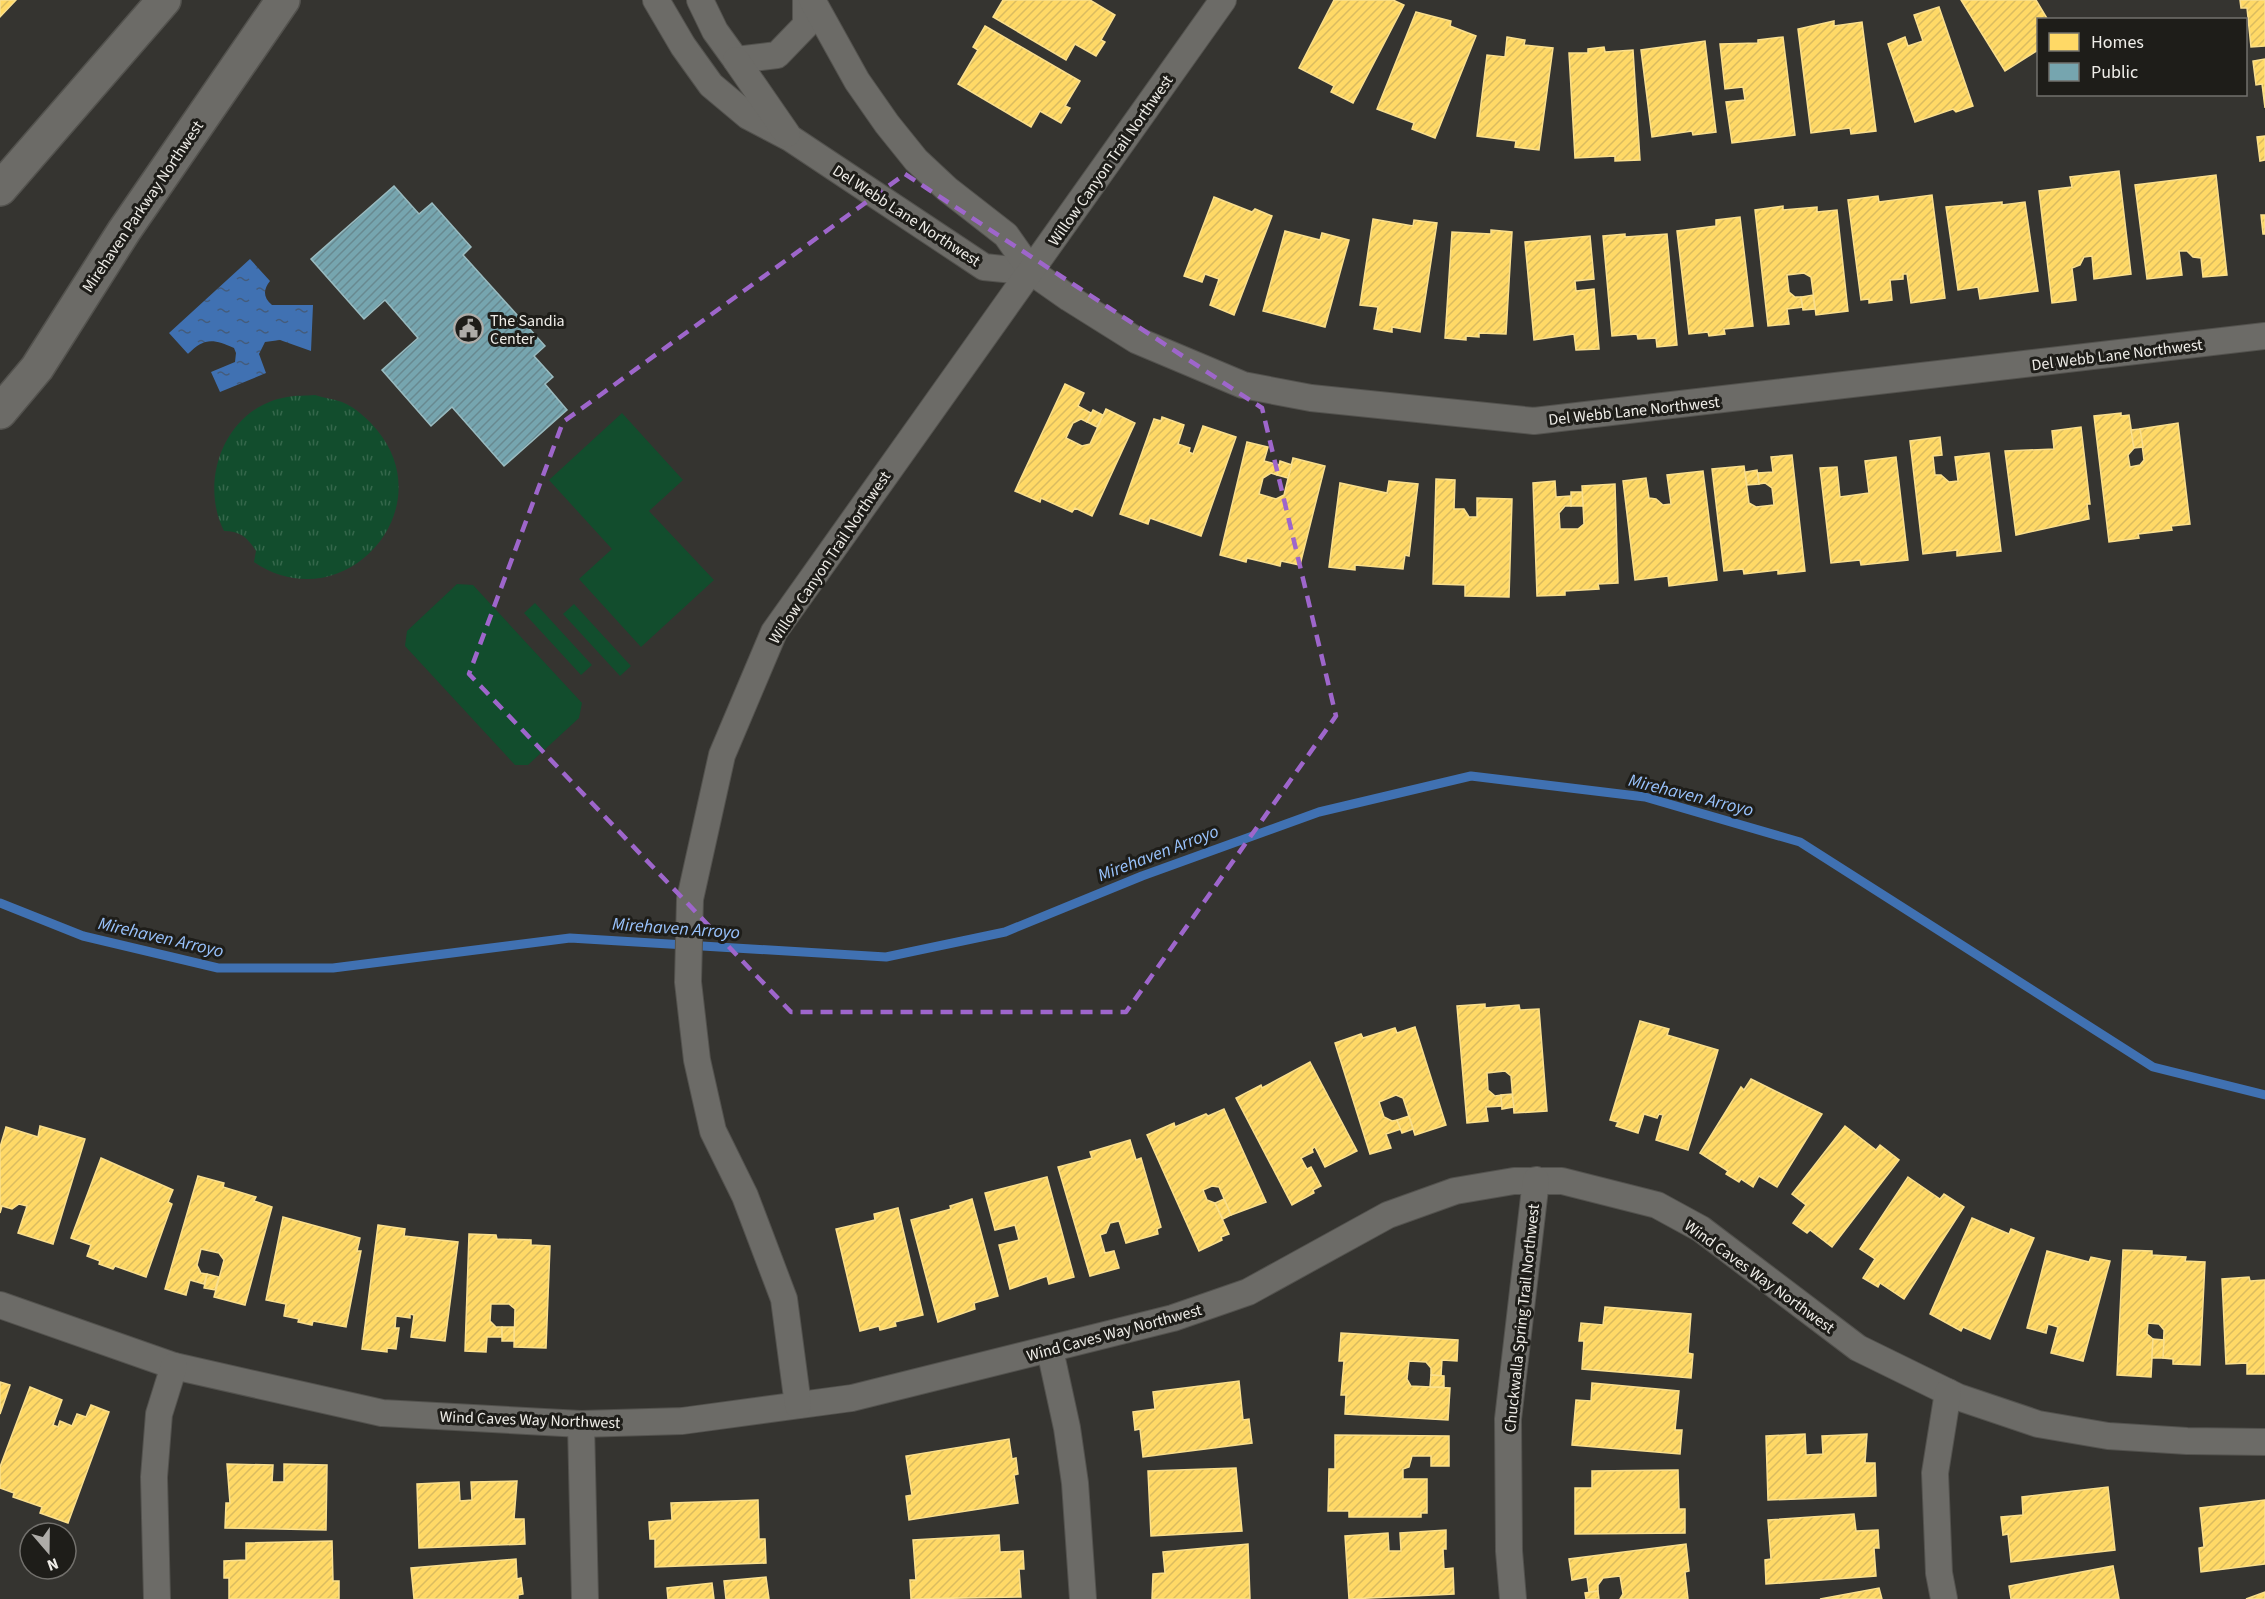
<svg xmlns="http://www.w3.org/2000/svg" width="2265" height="1599" font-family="'Source Sans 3',sans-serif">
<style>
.grass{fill:url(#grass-tufts)}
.pitch{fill:#124d2d}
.water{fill:url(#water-ripples)}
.homes{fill:url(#homes-hatch);stroke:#fadf8d;stroke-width:1.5}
.public{fill:url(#public-hatch);stroke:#9abbc0;stroke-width:1.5}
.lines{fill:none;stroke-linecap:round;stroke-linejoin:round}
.stream{stroke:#4071b2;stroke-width:9}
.minor-casing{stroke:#53524e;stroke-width:28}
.tertiary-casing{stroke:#53524e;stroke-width:36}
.minor{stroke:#6c6b67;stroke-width:26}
.tertiary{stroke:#6c6b67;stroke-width:33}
.marked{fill:none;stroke:#9e66cb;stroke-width:4.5;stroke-dasharray:12 8;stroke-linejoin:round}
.labels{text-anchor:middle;stroke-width:6;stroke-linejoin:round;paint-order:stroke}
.street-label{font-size:16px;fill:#efede8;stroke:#1e1d19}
.poi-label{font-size:16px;fill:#efede8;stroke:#1e1d19;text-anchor:start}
.water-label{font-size:18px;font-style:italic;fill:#99c3fd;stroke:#1e1d19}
</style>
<defs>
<pattern id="grass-tufts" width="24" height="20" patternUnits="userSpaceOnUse" patternTransform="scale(1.5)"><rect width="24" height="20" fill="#124d2d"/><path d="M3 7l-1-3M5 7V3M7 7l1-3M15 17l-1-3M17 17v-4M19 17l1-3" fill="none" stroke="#35674b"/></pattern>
<pattern id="water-ripples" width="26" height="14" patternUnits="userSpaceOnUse" patternTransform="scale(1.5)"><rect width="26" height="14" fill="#4071b2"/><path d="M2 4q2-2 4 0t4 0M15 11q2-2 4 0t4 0" fill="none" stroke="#445c7c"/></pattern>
<pattern id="homes-hatch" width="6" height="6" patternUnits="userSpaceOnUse" patternTransform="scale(1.5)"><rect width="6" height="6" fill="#ffd966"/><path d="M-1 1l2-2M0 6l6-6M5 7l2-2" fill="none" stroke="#dabc60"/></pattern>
<pattern id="public-hatch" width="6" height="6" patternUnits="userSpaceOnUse" patternTransform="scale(1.5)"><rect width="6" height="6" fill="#76a5af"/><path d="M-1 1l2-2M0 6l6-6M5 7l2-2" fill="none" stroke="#688990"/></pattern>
</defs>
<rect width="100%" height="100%" fill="#353430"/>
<!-- grass -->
<path class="grass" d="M315 395C324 398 333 399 342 402 356 408 368 419 377 430 444 511 342 622 254 562L256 551C247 537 240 531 224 531 198 479 226 407 287 397 296 395 306 396 315 395Z"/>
<!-- pitch -->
<g class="pitch">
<polygon points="622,413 683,480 649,511 714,580 641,647 579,579 612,549 549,480"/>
<polygon points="457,584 473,585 582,703 579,718 528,765 515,765 405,646 407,631"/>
<polygon points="535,603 592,665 581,675 524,613"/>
<polygon points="574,604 631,666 620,676 563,614"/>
</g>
<!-- water -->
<path class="water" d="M250 259 270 281C263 290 263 297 272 305H313L311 351 280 340 265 342 259 354 266 373 220 392 211 372 235 362 236 353 234 348C214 339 204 337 188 354L169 333Z"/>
<!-- homes -->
<g class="homes">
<polygon points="0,0 16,0 0,17"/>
<polygon points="1003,0 1090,0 1115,15 1101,40 1105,42 1096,56 1075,44 1066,60 993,17"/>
<polygon points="1334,0 1393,0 1404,5 1353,103 1331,92 1334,86 1299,68"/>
<polygon points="1961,0 2036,0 2048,20 2038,20 2038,50 2005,71"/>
<polygon points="2240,0 2265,0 2265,46 2251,47 2247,8 2241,8"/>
<polygon points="1939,7 1973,106 1956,112 1953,109 1915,122 1888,44 1905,37 1908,46 1923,41 1914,15"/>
<polygon points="1416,12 1451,21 1450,26 1476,36 1435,138 1412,129 1414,123 1377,109"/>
<polygon points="1834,21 1834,26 1862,22 1876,131 1851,134 1850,128 1811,133 1798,29"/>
<polygon points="985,26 1080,81 1065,106 1070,108 1061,123 1040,111 1031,127 958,84 978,50 973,47"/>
<polygon points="1507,37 1525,40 1524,45 1553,48 1539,150 1515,147 1516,141 1477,136 1487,55 1505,57"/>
<polygon points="1783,37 1795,135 1732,143 1726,102 1745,100 1743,87 1725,89 1720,44 1758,43 1758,40"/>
<polygon points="1705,41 1716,132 1693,135 1692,131 1652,137 1641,50"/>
<polygon points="1604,47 1605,52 1633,50 1640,160 1615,161 1615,156 1575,158 1569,53 1588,53 1588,49"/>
<polygon points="2265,59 2265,108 2262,84 2256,85 2253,61"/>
<polygon points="2265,136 2265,160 2260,161 2257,137"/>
<polygon points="2119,171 2131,274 2094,279 2092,256 2084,257 2080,265 2072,268 2076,300 2052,303 2039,191 2072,187 2070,177"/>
<polygon points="2216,175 2227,275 2203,277 2201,258 2193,257 2187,251 2179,251 2182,275 2147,279 2135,185"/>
<polygon points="1932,195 1945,298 1911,303 1907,274 1903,274 1903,279 1890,280 1892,300 1869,303 1869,299 1861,300 1848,200 1878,196 1879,202"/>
<polygon points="1214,197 1252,212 1255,209 1272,216 1234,315 1210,305 1219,279 1205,274 1202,282 1184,276"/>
<polygon points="2002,202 2002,205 2025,202 2038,291 1980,299 1978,287 1958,290 1946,207"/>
<polygon points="1783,206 1783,210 1817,207 1817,212 1837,210 1848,311 1816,315 1811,277 1804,273 1787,275 1789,292 1795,297 1801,297 1803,307 1787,309 1789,324 1768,326 1755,210"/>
<polygon points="2261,215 2265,215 2265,234 2263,234"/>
<polygon points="1740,217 1753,326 1724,329 1725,334 1709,336 1708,332 1689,334 1677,231 1716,226 1716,220"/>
<polygon points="1373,219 1413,226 1414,220 1437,223 1420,332 1392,327 1392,332 1374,329 1378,307 1360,305"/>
<polygon points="1491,230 1512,232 1506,334 1479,333 1479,337 1466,336 1466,340 1445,338 1452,232 1491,234"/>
<polygon points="1285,231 1320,240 1322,233 1349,240 1325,327 1263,311"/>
<polygon points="1625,234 1625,237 1667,234 1677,345 1657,347 1656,338 1638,339 1637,334 1612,336 1603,236"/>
<polygon points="1590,236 1594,279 1575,281 1576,291 1594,289 1599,349 1576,350 1574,334 1534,340 1525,242"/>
<polygon points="1813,295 1815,309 1803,310 1801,297"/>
<polygon points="1065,384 1084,393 1078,406 1091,413 1087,422 1081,419 1073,423 1066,438 1082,446 1090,444 1106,409 1135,423 1092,516 1075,508 1072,512 1041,498 1040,502 1015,491"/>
<polygon points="1093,410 1103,415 1097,427 1087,422"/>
<polygon points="2121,413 2121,416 2129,415 2134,448 2128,455 2130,467 2140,465 2144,460 2140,429 2178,423 2190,524 2171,526 2172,530 2138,534 2139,538 2109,542 2094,416"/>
<polygon points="1162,417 1184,425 1178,444 1190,448 1189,452 1193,454 1203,426 1236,437 1201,536 1150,518 1148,524 1120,514 1154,419 1161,421"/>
<polygon points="2081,427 2090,504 2087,504 2089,519 2016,535 2005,451 2054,449 2052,431"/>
<polygon points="2140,429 2143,447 2134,448 2131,430"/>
<polygon points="1940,437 1942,455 1933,456 1935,475 1941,475 1949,482 1958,481 1955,457 1989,453 2001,551 1957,556 1957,550 1923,554 1910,441"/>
<polygon points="1247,442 1268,447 1264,461 1279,465 1277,475 1271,473 1263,478 1259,494 1276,499 1284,495 1293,458 1325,466 1300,565 1281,561 1280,566 1247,558 1246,562 1220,555"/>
<polygon points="1792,455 1805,571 1778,574 1778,570 1744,574 1743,569 1724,571 1712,469 1744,466 1749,503 1756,507 1774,505 1772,488 1765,483 1759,484 1758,473 1773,472 1771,457"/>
<polygon points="1896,457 1908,560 1861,565 1860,560 1831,563 1820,468 1837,467 1840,497 1869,493 1865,461"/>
<polygon points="1280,461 1292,465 1288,478 1277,475"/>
<polygon points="1757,470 1759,484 1747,485 1745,472"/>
<polygon points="1703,471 1717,580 1669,586 1668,576 1635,580 1623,481 1646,478 1649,498 1656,499 1663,505 1671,504 1667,475"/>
<polygon points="1436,479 1455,480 1454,509 1464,509 1469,517 1477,517 1477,498 1512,499 1509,597 1465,596 1465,585 1433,584"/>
<polygon points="1389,481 1418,484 1409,556 1405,555 1403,569 1355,565 1355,570 1329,567 1340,483 1387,493"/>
<polygon points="1555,481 1556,497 1570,496 1571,506 1565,506 1559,513 1560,529 1578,529 1584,524 1582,486 1615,484 1618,583 1598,584 1599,589 1565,591 1565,595 1537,596 1533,483"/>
<polygon points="1571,492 1582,492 1583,506 1571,506"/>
<polygon points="1485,1004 1485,1008 1519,1005 1520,1010 1539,1009 1547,1111 1514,1113 1511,1076 1505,1071 1487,1073 1488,1090 1495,1096 1501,1095 1502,1106 1486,1107 1488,1121 1467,1123 1457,1006"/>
<polygon points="1640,1021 1669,1029 1667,1035 1718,1050 1688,1150 1656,1140 1663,1115 1659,1114 1657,1118 1644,1114 1638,1133 1616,1126 1618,1122 1610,1120"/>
<polygon points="1415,1027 1446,1125 1415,1135 1403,1098 1396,1095 1379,1102 1384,1117 1392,1121 1397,1120 1401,1129 1386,1134 1391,1148 1370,1154 1335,1043 1361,1034 1363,1038 1395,1028 1397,1033"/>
<polygon points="1310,1062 1357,1151 1325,1167 1315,1147 1312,1149 1313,1152 1301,1158 1307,1169 1311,1167 1321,1186 1313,1190 1314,1193 1292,1205 1236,1098 1261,1085 1262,1088"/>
<polygon points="1751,1079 1822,1114 1777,1187 1759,1176 1753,1187 1741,1179 1739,1182 1726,1174 1728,1171 1700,1153 1741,1087 1744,1090"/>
<polygon points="1512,1094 1514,1107 1502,1109 1501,1095"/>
<polygon points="1224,1109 1266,1202 1231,1215 1219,1187 1212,1186 1203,1190 1207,1200 1215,1203 1229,1234 1221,1237 1222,1240 1199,1251 1147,1135 1174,1123 1175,1127 1206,1114 1208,1116"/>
<polygon points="1409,1116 1413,1129 1402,1133 1397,1120"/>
<polygon points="40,1126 85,1139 53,1244 18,1233 27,1206 19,1204 12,1209 2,1206 0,1213 0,1147 6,1127 38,1137"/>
<polygon points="1845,1126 1876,1150 1880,1145 1899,1160 1832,1247 1810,1230 1807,1233 1793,1223 1806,1205 1792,1194"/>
<polygon points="1130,1140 1136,1160 1141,1158 1161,1227 1157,1229 1158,1234 1126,1243 1119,1221 1110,1223 1106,1233 1100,1235 1105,1253 1114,1251 1119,1268 1090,1276 1058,1167 1092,1158 1090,1152"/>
<polygon points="101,1158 173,1190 168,1202 172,1204 146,1277 115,1266 113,1269 99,1264 100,1261 87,1256 91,1245 71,1238"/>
<polygon points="198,1176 224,1183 223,1187 256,1197 254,1201 272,1207 245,1305 214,1297 224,1260 219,1253 201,1249 197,1265 201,1273 207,1274 204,1284 190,1280 186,1295 165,1289"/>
<polygon points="1047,1177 1074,1277 1049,1284 1047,1276 1010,1289 999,1245 1019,1240 1015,1225 995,1230 985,1193"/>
<polygon points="1908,1177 1940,1199 1944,1194 1964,1207 1904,1299 1880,1283 1878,1287 1863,1278 1875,1259 1860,1249"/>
<polygon points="972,1199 998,1296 974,1303 975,1309 938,1322 911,1220 951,1209 950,1206"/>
<polygon points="1224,1199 1231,1215 1223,1219 1215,1203"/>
<polygon points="898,1208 923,1315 895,1322 896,1326 880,1330 879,1326 860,1331 836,1229 875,1220 874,1214"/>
<polygon points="283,1217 360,1238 357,1251 361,1251 346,1327 313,1321 312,1325 298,1322 299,1319 284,1316 286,1304 266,1300"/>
<polygon points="1972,1218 2009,1234 2011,1229 2034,1238 1990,1339 1963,1327 1961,1331 1930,1314"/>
<polygon points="378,1225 405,1229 404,1236 458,1242 445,1341 411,1337 414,1315 410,1314 410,1318 396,1316 395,1328 399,1328 396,1349 387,1348 387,1352 362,1349"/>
<polygon points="469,1234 496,1235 497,1239 531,1240 531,1245 550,1246 546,1348 514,1347 515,1309 509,1304 491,1304 490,1321 496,1327 502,1327 502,1337 487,1337 486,1352 465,1351"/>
<polygon points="2123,1250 2152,1251 2152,1255 2186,1257 2185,1261 2205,1262 2200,1365 2173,1364 2173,1359 2163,1358 2164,1330 2159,1324 2148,1323 2147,1334 2153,1339 2151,1377 2117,1375"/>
<polygon points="2047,1251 2089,1262 2091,1257 2110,1261 2083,1361 2051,1353 2058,1327 2048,1324 2046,1333 2027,1328"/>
<polygon points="207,1274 219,1277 215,1290 204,1288"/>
<polygon points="2249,1277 2250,1281 2265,1280 2265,1374 2247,1374 2247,1363 2226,1364 2222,1279"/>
<polygon points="1605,1307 1691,1314 1688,1353 1693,1354 1691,1378 1582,1369 1584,1341 1579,1341 1581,1323 1603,1325"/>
<rect x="502" y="1327" width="12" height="14"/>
<polygon points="1341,1333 1458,1340 1457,1361 1442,1360 1441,1376 1431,1375 1431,1368 1426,1362 1409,1361 1407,1379 1411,1386 1450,1388 1448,1420 1345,1414 1346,1395 1341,1395 1344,1361 1339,1361"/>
<polygon points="2153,1339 2164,1340 2163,1358 2152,1358"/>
<polygon points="1431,1375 1444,1376 1444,1387 1430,1387"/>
<polygon points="1239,1381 1243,1420 1249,1419 1252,1443 1143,1457 1140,1429 1135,1430 1133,1412 1155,1409 1153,1392"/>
<polygon points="0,1382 10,1385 0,1414"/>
<polygon points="1592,1383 1679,1391 1675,1430 1682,1430 1680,1454 1572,1445 1576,1400 1591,1401"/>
<polygon points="30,1387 62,1400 53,1425 58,1427 60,1421 72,1426 77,1414 86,1417 91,1405 109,1412 68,1523 40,1513 42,1507 13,1497 14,1493 0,1488 0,1467"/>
<polygon points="1805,1434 1806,1455 1823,1454 1822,1436 1867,1434 1865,1463 1875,1463 1876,1496 1768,1500 1766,1436"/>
<polygon points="1335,1435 1449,1436 1449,1466 1431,1466 1431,1456 1412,1456 1409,1467 1403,1469 1403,1479 1427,1479 1427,1513 1421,1513 1421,1517 1349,1517 1349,1511 1328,1511 1329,1469 1335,1469"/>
<polygon points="1009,1439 1012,1459 1016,1458 1018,1474 1014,1475 1018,1503 909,1520 906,1496 912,1495 906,1456"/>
<polygon points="227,1464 273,1465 272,1482 284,1482 284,1464 327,1465 326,1530 225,1528 226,1503 230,1503"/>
<polygon points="1236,1468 1242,1531 1151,1536 1148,1471"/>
<polygon points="1678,1470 1679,1509 1685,1509 1685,1533 1575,1534 1575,1488 1592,1488 1592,1471"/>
<polygon points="517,1481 514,1519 524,1519 525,1544 419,1548 417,1484 459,1482 460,1501 472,1500 471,1482"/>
<polygon points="2108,1487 2115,1550 2011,1562 2008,1534 2003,1535 2001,1517 2023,1515 2022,1497"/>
<polygon points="758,1500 759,1539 765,1539 766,1563 655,1567 655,1539 650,1539 649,1522 672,1520 671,1503"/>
<polygon points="2265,1500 2265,1564 2201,1572 2199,1548 2204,1547 2200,1508"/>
<polygon points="1854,1514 1856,1531 1878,1530 1879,1548 1874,1548 1876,1576 1766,1584 1765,1560 1771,1559 1768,1520"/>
<polygon points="1446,1530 1446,1549 1443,1549 1444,1569 1453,1568 1454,1594 1349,1599 1345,1536 1388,1533 1389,1551 1401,1551 1400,1533"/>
<polygon points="999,1535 1000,1552 1023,1551 1024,1569 1019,1569 1021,1597 911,1599 910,1580 916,1580 913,1540"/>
<polygon points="332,1541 333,1581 339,1581 339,1599 229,1599 229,1578 224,1578 224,1561 246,1560 246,1543"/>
<polygon points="1248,1544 1250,1599 1152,1599 1153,1574 1165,1573 1163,1552"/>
<polygon points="1686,1544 1689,1571 1685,1572 1688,1599 1620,1599 1623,1594 1620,1576 1603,1578 1598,1585 1598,1591 1589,1592 1587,1577 1572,1580 1569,1559"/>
<polygon points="516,1559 517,1579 521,1578 523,1594 518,1595 518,1599 414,1599 411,1568"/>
<polygon points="2113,1566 2119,1599 2011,1599 2009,1586"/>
<polygon points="766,1577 769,1599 726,1599 724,1581"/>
<polygon points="712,1583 714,1599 668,1599 667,1588"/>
<polygon points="1879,1588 1882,1599 1820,1599"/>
<polygon points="1598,1591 1599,1599 1586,1599 1585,1593"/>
<polygon points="2265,1592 2265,1599 2246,1599"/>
</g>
<!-- public -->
<polygon class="public" points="394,186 419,214 432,203 471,247 463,255 545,346 534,356 553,377 545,384 567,410 504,466 452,407 431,426 382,370 418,338 385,300 364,319 311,259"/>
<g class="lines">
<!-- stream -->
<polyline class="stream" points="0,903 83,936 218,968 333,968 570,938 886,957 1005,932 1142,876 1319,812 1471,776 1645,797 1800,842 2153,1067 2265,1095"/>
<defs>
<g id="minor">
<polyline points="656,0 683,46 711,85 748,116 790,138 984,267 1032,272"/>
<polyline points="700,0 715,31 736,60 777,55 806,25 806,0"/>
<polyline points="812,0 857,81 887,124 916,160 947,189 1006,235 1032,272 1069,298 1136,340 1243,385 1311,398 1534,421 2265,336"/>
<polyline points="736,60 787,134"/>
<polyline points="0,1305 174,1366 382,1413 581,1424 682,1421 852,1398 1173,1318 1248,1292 1388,1215 1455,1191 1514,1181 1562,1181 1657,1205 1701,1229 1858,1348 1958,1397 2038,1424 2108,1436 2187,1441 2265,1442"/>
<polyline points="1050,1350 1067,1428 1075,1483 1083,1599"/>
<polyline points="798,1405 784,1299 745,1196 713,1131 697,1060 688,982 690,899 722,755 774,632 1223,0"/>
<polyline points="581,1424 585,1599"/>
<polyline points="157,1599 154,1477 159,1414 174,1366"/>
<polyline points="1513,1599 1509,1551 1508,1419 1536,1180"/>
<polyline points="1944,1599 1939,1573 1935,1473 1948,1392"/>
</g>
<g id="tertiary">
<polyline points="0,189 164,0"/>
<polyline points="0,412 37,368 124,231 283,0"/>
</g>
</defs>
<!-- minor casing -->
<use href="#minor" class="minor-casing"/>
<!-- tertiary casing -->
<use href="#tertiary" class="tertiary-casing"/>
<!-- minor -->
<use href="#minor" class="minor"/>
<!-- tertiary -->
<use href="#tertiary" class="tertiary"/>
</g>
<!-- marked area -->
<path class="marked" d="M905 174 1262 408 1336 716 1126 1012H791L469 674 563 422Z"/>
<!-- icons -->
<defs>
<symbol id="civic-ring" viewBox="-11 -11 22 22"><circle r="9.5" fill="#1e1d19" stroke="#aeaca8" stroke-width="1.5"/><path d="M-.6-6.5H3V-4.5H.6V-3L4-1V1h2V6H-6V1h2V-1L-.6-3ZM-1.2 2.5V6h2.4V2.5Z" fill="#aeaca8"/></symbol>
</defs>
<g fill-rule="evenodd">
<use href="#civic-ring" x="452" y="312" width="33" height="33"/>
</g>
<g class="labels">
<!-- street labels -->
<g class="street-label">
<text transform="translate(1110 160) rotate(-55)" y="6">Willow Canyon Trail Northwest</text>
<text transform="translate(142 206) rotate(-56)" y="6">Mirehaven Parkway Northwest</text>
<text transform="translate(907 215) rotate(33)" y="6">Del Webb Lane Northwest</text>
<text transform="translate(2117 354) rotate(-7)" y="6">Del Webb Lane Northwest</text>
<text transform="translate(1634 410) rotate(-6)" y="6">Del Webb Lane Northwest</text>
<text transform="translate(829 557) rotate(-56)" y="6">Willow Canyon Trail Northwest</text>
<text transform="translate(1760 1276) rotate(36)" y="6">Wind Caves Way Northwest</text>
<text transform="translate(1521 1318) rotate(-84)" y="6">Chuckwalla Spring Trail Northwest</text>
<text transform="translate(1114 1332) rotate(-15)" y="6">Wind Caves Way Northwest</text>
<text transform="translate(530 1419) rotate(2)" y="6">Wind Caves Way Northwest</text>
</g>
<!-- poi labels -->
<g class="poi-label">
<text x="490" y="326">The Sandia<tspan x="490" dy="18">Center</tspan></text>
</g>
<!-- water labels -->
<g class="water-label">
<text transform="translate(1691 795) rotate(14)" y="6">Mirehaven Arroyo</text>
<text transform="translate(1158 853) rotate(-21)" y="6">Mirehaven Arroyo</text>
<text transform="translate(676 928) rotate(4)" y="6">Mirehaven Arroyo</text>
<text transform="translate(161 937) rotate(13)" y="6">Mirehaven Arroyo</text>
</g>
</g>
<!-- legend -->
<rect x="2037" y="18" width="210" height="78" fill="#1e1d19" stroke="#72706c" stroke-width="1.5"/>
<rect x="2049" y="33" width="30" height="18" fill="#ffd966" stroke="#72706c" stroke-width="1.5"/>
<text x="2091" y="48" font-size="18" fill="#efede8">Homes</text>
<rect x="2049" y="63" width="30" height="18" fill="#76a5af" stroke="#72706c" stroke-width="1.5"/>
<text x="2091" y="78" font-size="18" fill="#efede8">Public</text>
<!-- north arrow -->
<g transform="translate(48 1551) rotate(160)"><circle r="28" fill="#1e1d19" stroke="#72706c" stroke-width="1.5"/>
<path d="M0-4.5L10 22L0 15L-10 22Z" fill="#aeaca8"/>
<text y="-9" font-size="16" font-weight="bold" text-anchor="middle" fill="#efede8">N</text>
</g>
</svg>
